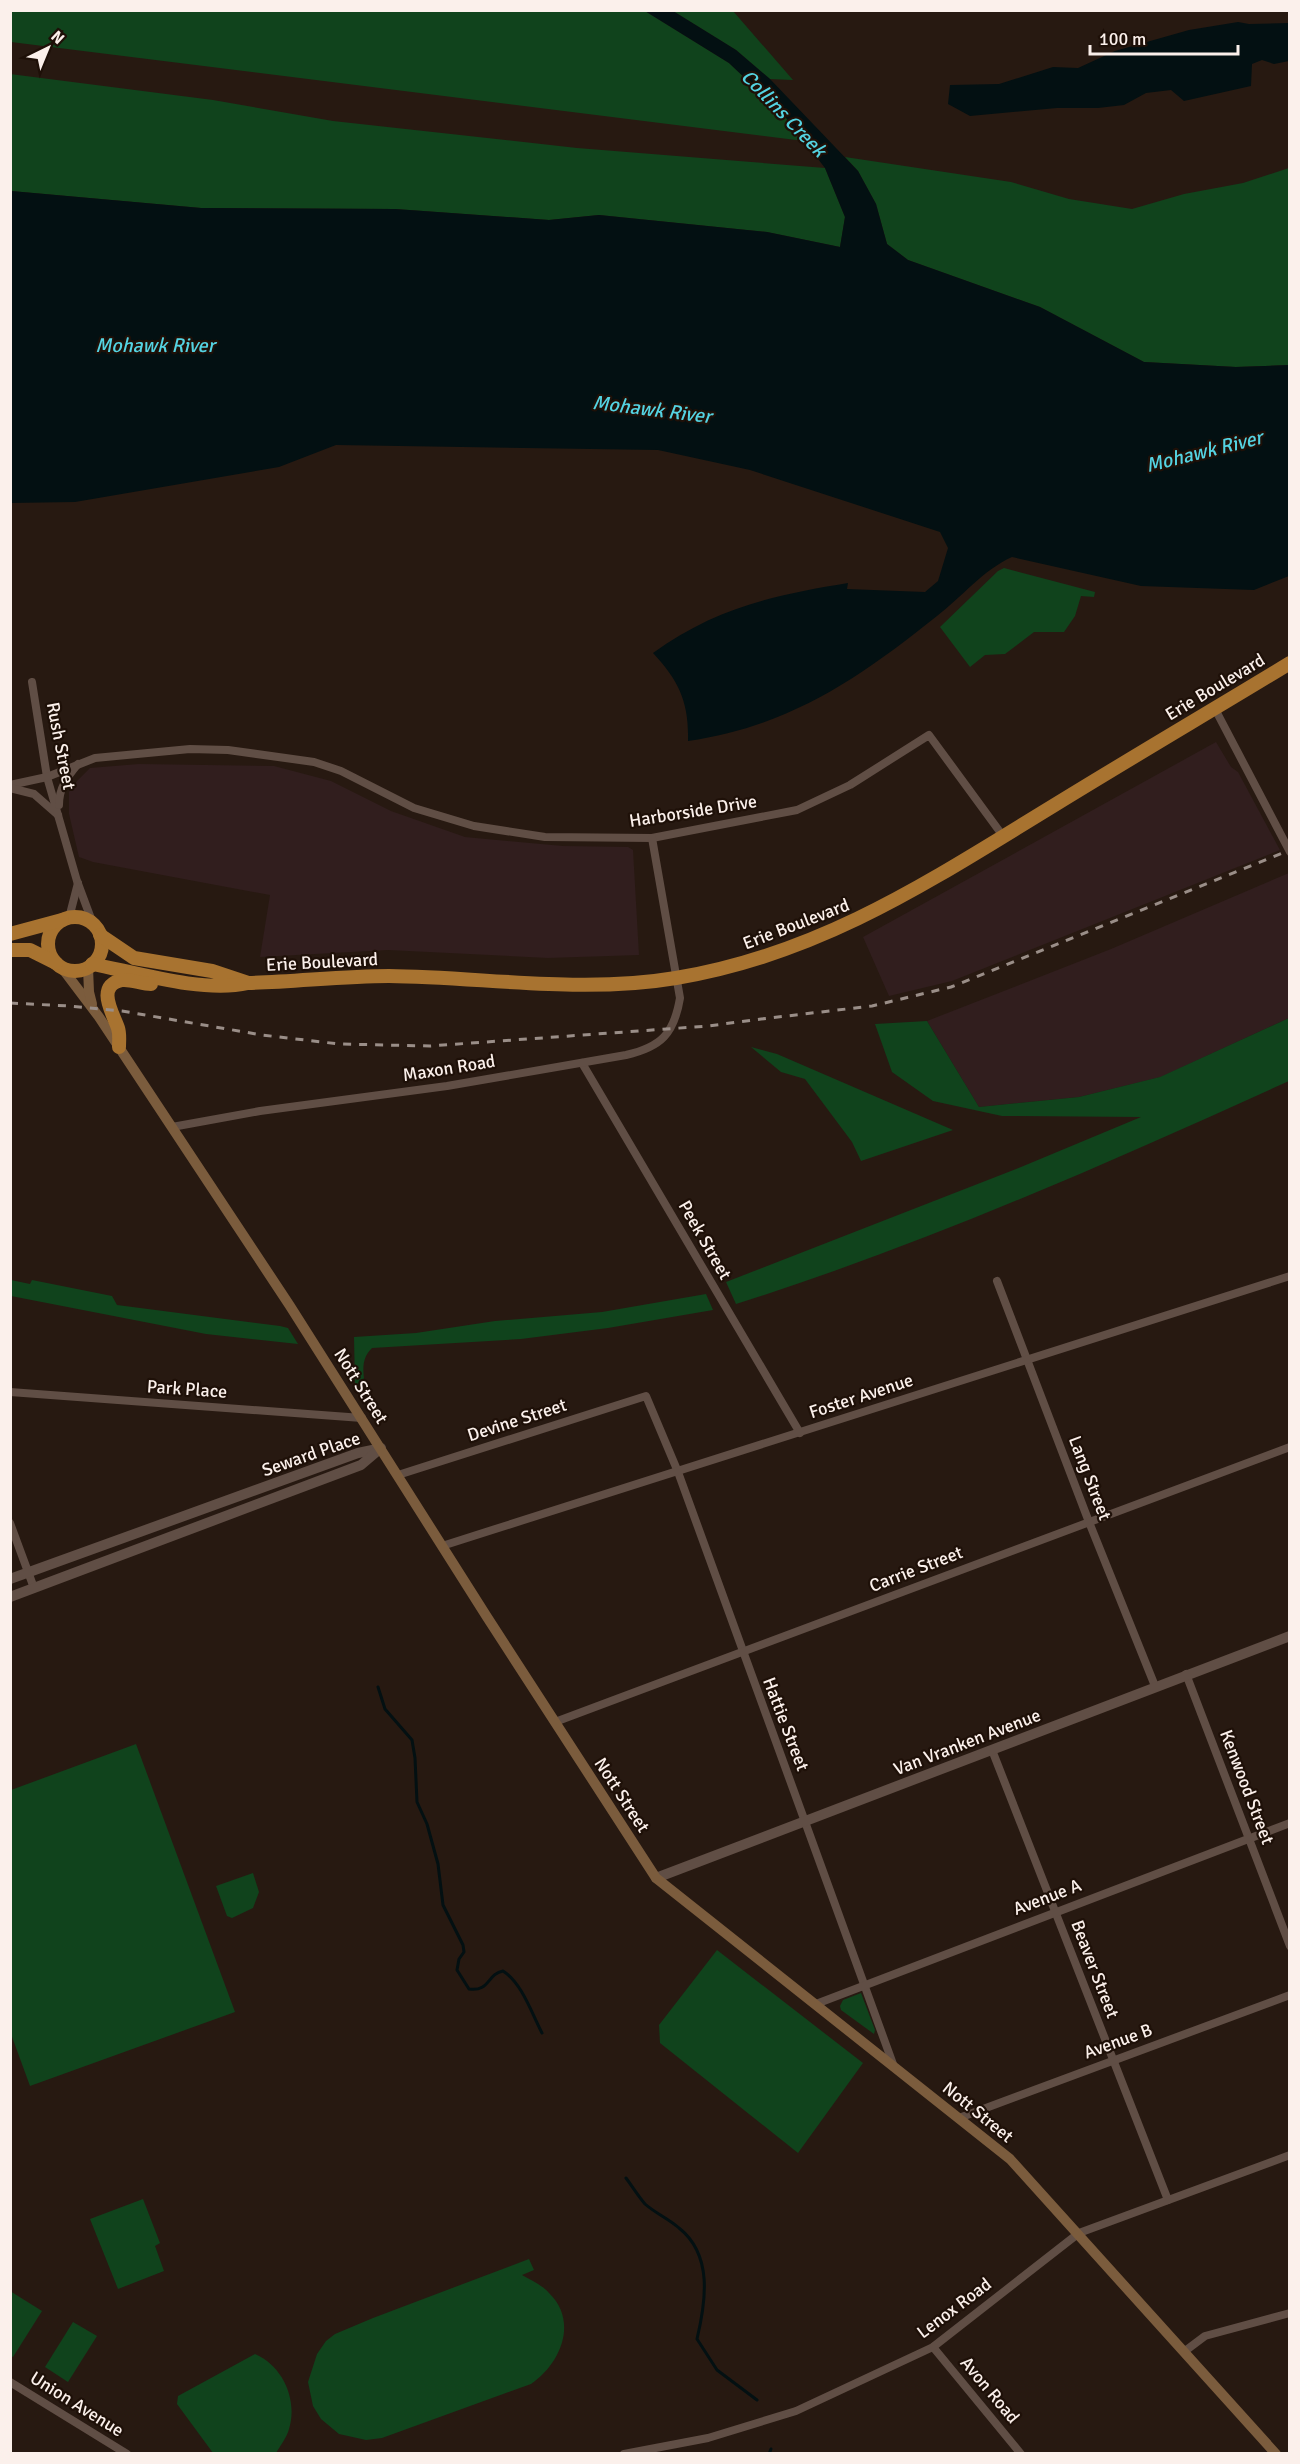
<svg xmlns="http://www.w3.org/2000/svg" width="1300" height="2464" font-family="Signika,sans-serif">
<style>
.industrial{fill:#311e1e}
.green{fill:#10431c}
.water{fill:#031012}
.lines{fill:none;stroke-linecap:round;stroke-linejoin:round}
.stream{stroke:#031012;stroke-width:3}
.minor{stroke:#604e45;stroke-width:8}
.tertiary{stroke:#604e45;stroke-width:10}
.secondary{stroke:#7b5c3d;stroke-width:10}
.trunk{stroke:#a87330;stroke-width:14}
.rail{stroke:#9a8e88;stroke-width:3;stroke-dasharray:8 8;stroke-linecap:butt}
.labels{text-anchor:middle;stroke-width:4.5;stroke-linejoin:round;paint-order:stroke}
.street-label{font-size:18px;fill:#fbf0eb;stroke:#1e1008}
.water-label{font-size:20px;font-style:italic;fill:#54d3e2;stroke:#1e1008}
</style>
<rect width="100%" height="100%" fill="#271911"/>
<!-- industrial -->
<g class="industrial">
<polygon points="1216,742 1231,767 1238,772 1280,850 952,981 889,996 863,937"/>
<polygon points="139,764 274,766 331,781 391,811 465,837 563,846 628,847 633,850 639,955 548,958 388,950 260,957 270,895 93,862 79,857 69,814 69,792 77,781 90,768"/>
<polygon points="1289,873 1289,1018 1161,1077 1079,1097 979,1107 927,1021 1111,949"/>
</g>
<!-- green -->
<g class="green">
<polygon points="11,11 645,11 729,63 783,114 804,141 11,42"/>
<polygon points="673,11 733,11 793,80 770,79 736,50"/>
<polygon points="10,74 213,100 333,121 577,148 825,168 845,217 840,247 767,232 599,215 549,220 395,209 201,208 11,191"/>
<polygon points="845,157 1011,182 1069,199 1132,209 1184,194 1243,183 1289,168 1289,365 1236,367 1144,362 1040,307 908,260 887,244 876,204 858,171"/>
<polygon points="1004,568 1095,592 1094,597 1081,596 1075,616 1064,632 1034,632 1005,654 985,655 970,667 940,627 998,571"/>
<path d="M1289 1018V1081C1108 1163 926 1244 736 1304L726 1282 1021 1167 1141 1117 1002 1116 933 1101 892 1072 875 1024 927 1021 979 1107 1079 1097 1160 1077Z"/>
<polygon points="751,1047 777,1054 953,1130 861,1161 852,1142 805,1079 781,1072"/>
<polygon points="11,1280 30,1284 32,1280 112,1296 117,1305 280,1326 288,1328 298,1344 206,1334 11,1296"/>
<path d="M706 1294 713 1310 608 1328 521 1339 372 1348C359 1360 364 1377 366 1393L361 1396 355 1387 354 1337 416 1333 495 1321 602 1312Z"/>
<polygon points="136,1744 235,2012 30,2086 11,2034 11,1790"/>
<polygon points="253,1873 259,1892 253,1908 232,1918 227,1916 216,1886"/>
<polygon points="717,1950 863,2063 798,2153 660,2043 659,2025"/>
<polygon points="861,1993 875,2030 874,2034 841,2010 840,2006 843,2000"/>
<polygon points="143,2199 160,2243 155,2246 164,2271 118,2289 90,2219"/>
<path d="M529 2259 534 2270 522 2275C531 2280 542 2285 549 2293 579 2322 560 2364 531 2384L382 2438 366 2440 339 2434 321 2419 313 2406 308 2382 317 2354 326 2341 335 2334 373 2318Z"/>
<polygon points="10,2291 42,2311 13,2357 10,2355"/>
<polygon points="73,2322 97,2336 68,2382 45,2367"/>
<path d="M255 2354C283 2366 298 2400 289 2429 287 2437 280 2446 276 2453H213L177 2404 178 2396Z"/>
</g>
<!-- water -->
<g class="water">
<path d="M645 11H673L736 50 770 79 858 171 876 204 887 244 908 260 1040 307 1144 362 1236 367 1289 365V576L1254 590 1141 586 1012 557C983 570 962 597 937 616 858 679 790 726 688 741 689 702 679 681 653 653 715 608 774 595 848 583L847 589 925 592 938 581 948 548 940 532 750 470 658 450 336 445 279 467 75 502 11 503V191L201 208 395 209 549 220 599 215 767 232 840 247 845 217 825 168 783 114 729 63Z"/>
<polygon points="1238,22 1249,24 1289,23 1289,61 1274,64 1262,60 1252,64 1251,86 1184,101 1171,90 1146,93 1124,105 1098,108 1057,108 970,116 948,104 950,85 999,84 1053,67 1078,68 1115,51 1189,30"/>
</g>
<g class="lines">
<!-- stream -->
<g class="stream">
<path d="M378 1687 385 1709 412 1740 415 1758 417 1802 427 1824 438 1864 443 1905 463 1945 464 1952 459 1959 457 1970 469 1989C490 1992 487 1974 503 1971 522 1983 532 2014 542 2033"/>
<path d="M626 2178C632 2186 638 2196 645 2204 655 2213 669 2219 679 2228 713 2255 706 2301 697 2339L717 2370 757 2400"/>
<polyline points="769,2454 771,2449"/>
</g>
<!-- minor -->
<g class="minor">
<polyline points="32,682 47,777 77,881 93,924"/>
<polyline points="1214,707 1290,852"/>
<polyline points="10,785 47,777 95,758 190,749 228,750 314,762 341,771 414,808 474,826 545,837 652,838 797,810 850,785 929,735 1003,836"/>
<polyline points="10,788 34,794 58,815"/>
<path d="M59 805C59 788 67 777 78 764"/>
<polyline points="69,918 78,883"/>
<polyline points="582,1063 800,1433"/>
<path d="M172 1127 260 1111 447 1086 626 1055C661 1047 674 1034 680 998L652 838"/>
<polyline points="997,1281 1089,1522 1155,1686"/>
<polyline points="10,1392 362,1418"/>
<polyline points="398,1475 646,1396 678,1472 893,2064"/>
<polyline points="10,1523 34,1588"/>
<polyline points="442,1546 1290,1276"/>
<polyline points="1186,1674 1290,1946"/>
<polyline points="555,1722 1290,1447"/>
<polyline points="992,1750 1168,2200"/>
<polyline points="816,2004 1290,1823"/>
<polyline points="959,2118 1290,1995"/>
<polyline points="933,2347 1021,2454"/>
<polyline points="1185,2351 1205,2336 1290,2313"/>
<polyline points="10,2382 127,2454"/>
<polyline points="624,2454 708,2438 796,2411 933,2347 1079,2233 1290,2155"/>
</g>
<!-- tertiary -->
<g class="tertiary">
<polyline points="10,1579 358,1453 377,1449"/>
<polyline points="10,1597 361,1465 381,1448"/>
<polyline points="656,1878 1290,1636"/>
</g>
<!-- secondary -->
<g class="secondary">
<polyline points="62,968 99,1017 290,1306 487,1617 656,1878 1010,2159 1276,2454"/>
<polyline points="88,968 89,992 92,1004"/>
</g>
<!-- trunk -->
<g class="trunk">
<circle cx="75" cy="944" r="27"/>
<polyline points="10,934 62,920"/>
<polyline points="100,935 134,958 212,971 248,983"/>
<polyline points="10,950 30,950 56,963"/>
<path d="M92 964C138 973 203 993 248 983 295 982 342 976 389 976 484 977 581 994 676 978 821 954 930 881 1053 806 1131 758 1211 711 1290 663"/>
<path d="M119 1047C119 1041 120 1034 118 1028 113 1013 95 986 122 980 131 979 142 984 151 984"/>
</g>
<!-- rail -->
<polyline class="rail" points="10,1003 69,1006 122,1011 262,1035 339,1044 430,1046 708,1026 761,1019 872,1006 951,987 1290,850"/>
</g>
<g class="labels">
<!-- street labels -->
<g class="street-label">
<text transform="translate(1215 687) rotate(-31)" y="6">Erie Boulevard</text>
<text transform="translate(61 746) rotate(79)" y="6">Rush Street</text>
<text transform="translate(693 811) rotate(-9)" y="6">Harborside Drive</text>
<text transform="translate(796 924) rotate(-21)" y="6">Erie Boulevard</text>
<text transform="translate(322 962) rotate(-3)" y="6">Erie Boulevard</text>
<text transform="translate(449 1068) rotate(-9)" y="6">Maxon Road</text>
<text transform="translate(705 1240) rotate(60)" y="6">Peek Street</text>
<text transform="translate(361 1386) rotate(58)" y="6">Nott Street</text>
<text transform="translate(187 1389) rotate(4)" y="6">Park Place</text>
<text transform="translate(861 1396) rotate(-18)" y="6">Foster Avenue</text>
<text transform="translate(517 1420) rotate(-18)" y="6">Devine Street</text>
<text transform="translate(311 1454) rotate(-19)" y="6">Seward Place</text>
<text transform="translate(1090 1478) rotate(69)" y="6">Lang Street</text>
<text transform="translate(916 1569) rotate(-21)" y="6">Carrie Street</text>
<text transform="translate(786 1724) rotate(69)" y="6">Hattie Street</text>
<text transform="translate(967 1742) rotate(-21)" y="6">Van Vranken Avenue</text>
<text transform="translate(1247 1787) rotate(69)" y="6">Kenwood Street</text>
<text transform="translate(622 1795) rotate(57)" y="6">Nott Street</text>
<text transform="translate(1047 1897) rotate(-21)" y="6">Avenue A</text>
<text transform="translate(1095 1969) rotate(69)" y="6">Beaver Street</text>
<text transform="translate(1118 2041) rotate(-20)" y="6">Avenue B</text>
<text transform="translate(978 2112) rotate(39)" y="6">Nott Street</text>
<text transform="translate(954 2308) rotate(-37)" y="6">Lenox Road</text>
<text transform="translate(990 2390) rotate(50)" y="6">Avon Road</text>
<text transform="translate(77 2404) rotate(32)" y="6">Union Avenue</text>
</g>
<!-- water labels -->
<g class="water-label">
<text transform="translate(784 113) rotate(46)" y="7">Collins Creek</text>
<text x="155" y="352">Mohawk River</text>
<text transform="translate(652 409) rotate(7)" y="7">Mohawk River</text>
<text transform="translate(1204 451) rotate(-14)" y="7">Mohawk River</text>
</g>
</g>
<!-- border -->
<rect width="1300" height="2464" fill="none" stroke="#fbf0eb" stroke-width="24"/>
<!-- north arrow -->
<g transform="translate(48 48) rotate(43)" stroke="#1e1008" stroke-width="4.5" paint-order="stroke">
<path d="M0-4.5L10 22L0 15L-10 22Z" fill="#fbf0eb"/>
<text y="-9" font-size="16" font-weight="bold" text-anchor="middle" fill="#fbf0eb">N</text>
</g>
<!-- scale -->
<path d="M1090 45v9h148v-9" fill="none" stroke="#fbf0eb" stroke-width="3"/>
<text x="1099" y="45" font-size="18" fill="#fbf0eb" stroke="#1e1008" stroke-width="4.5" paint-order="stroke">100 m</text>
</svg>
